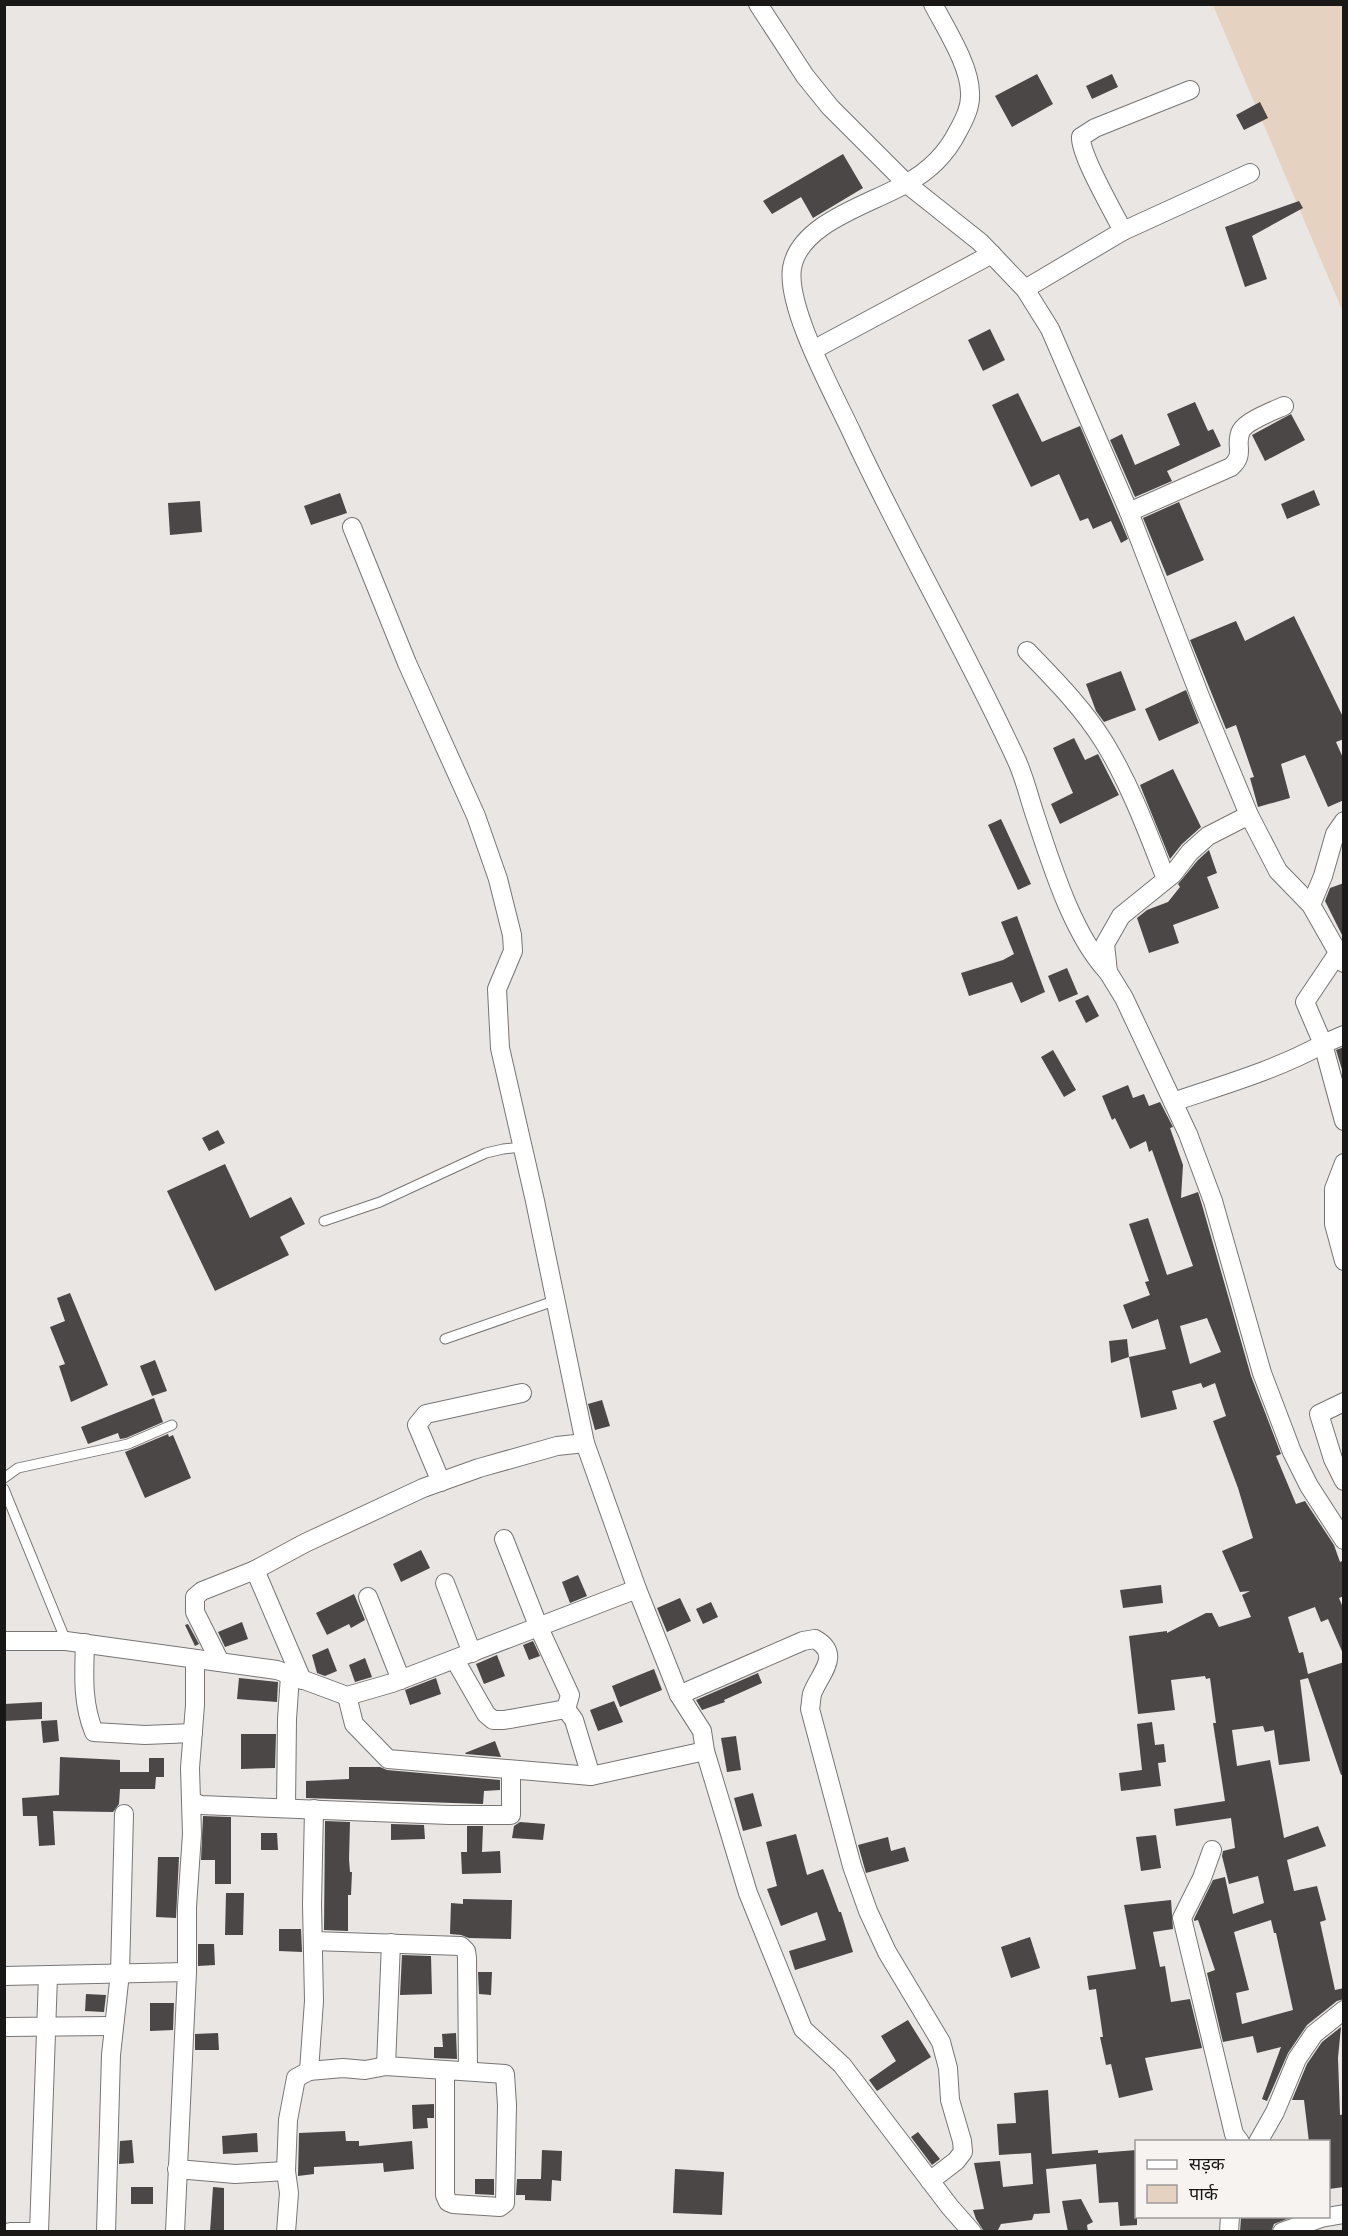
<svg xmlns="http://www.w3.org/2000/svg" width="1348" height="2236" font-family="'Titillium Web','Noto Sans Devanagari',sans-serif">
<style>
.green{fill:#e6d2c0}
.building{fill:#4a4746;fill-rule:evenodd}
.lines{fill:none;stroke-linecap:round;stroke-linejoin:round}
.service-casing{stroke:#787573;stroke-width:11}
.minor-casing{stroke:#787573;stroke-width:20}
.service{stroke:#fff;stroke-width:9}
.minor{stroke:#fff;stroke-width:18}
</style>
<rect width="100%" height="100%" fill="#e9e6e4"/>
<!-- green -->
<polygon class="green" points="1213,5 1343,5 1343,312"/>
<!-- building -->
<g class="building">
<polygon points="1037,74 1053,104 1012,127 995,96"/>
<polygon points="1112,74 1118,87 1092,99 1086,86"/>
<polygon points="1260,102 1268,118 1244,130 1236,115"/>
<polygon points="843,154 863,188 813,218 801,197 772,214 763,201"/>
<polygon points="1299,201 1303,208 1252,236 1267,279 1245,287 1225,227"/>
<polygon points="990,329 1005,360 983,371 968,340"/>
<polygon points="1018,393 1042,442 1080,426 1128,539 1121,543 1111,521 1093,529 1088,518 1080,521 1059,474 1031,487 992,405"/>
<polygon points="1195,402 1208,431 1213,429 1221,446 1167,471 1172,481 1135,497 1110,440 1122,434 1135,465 1180,445 1167,414"/>
<polygon points="1291,414 1305,440 1265,461 1252,435"/>
<polygon points="1314,490 1320,505 1287,519 1281,504"/>
<polygon points="340,493 347,513 311,525 304,506"/>
<polygon points="200,501 202,532 170,535 168,503"/>
<polygon points="1179,502 1204,560 1167,576 1143,518"/>
<polygon points="1294,616 1344,719 1344,739 1336,742 1344,760 1344,800 1328,807 1305,755 1281,764 1290,798 1258,807 1250,778 1254,777 1236,725 1226,729 1190,640 1236,621 1245,641"/>
<polygon points="1121,671 1136,710 1104,722 1096,711 1086,684"/>
<polygon points="1186,690 1199,723 1159,741 1145,709"/>
<polygon points="1074,738 1085,760 1098,754 1119,795 1060,824 1051,804 1073,793 1053,748"/>
<polygon points="1173,769 1201,827 1182,844 1170,859 1140,785"/>
<polygon points="1001,819 1031,884 1018,890 988,825"/>
<polygon points="1209,850 1217,873 1207,877 1219,908 1173,925 1179,943 1149,953 1137,918 1147,910 1168,902 1180,887 1178,884 1198,860"/>
<polygon points="1344,883 1344,939 1325,901 1330,888"/>
<polygon points="1017,916 1045,992 1021,1003 1012,982 969,996 961,973 1003,960 1014,954 1001,922"/>
<polygon points="1067,968 1078,994 1059,1002 1048,976"/>
<polygon points="1088,995 1099,1016 1086,1023 1075,1001"/>
<polygon points="1344,1047 1344,1076 1336,1050"/>
<polygon points="1053,1050 1076,1090 1064,1097 1041,1057"/>
<path d="M1128 1085 1133 1098 1144 1094 1149 1106 1160 1102 1173 1127 1170 1128 1183 1165 1181 1198 1198 1192 1202 1205 1251 1376 1281 1454 1276 1456 1296 1504 1305 1501 1334 1545 1340 1562 1344 1560V1596L1339 1598 1344 1610V1656L1328 1619 1321 1622 1315 1607 1288 1617 1299 1653 1303 1652 1308 1674 1344 1662V1774L1341 1775 1308 1678 1300 1680 1310 1761 1279 1765 1274 1730 1265 1732 1263 1726 1232 1730 1237 1766 1270 1760 1284 1838 1318 1826 1326 1846 1287 1860 1294 1891 1317 1886 1326 1920 1320 1922 1335 1990 1344 1988V1999L1337 2001 1307 2025 1288 2053 1267 2101 1262 2099 1281 2047 1257 2053 1253 2036 1223 2042 1207 1973 1215 1970 1198 1920 1194 1921V1919L1213 1880 1225 1877 1233 1914 1264 1903 1258 1876 1229 1884 1222 1856 1223 1851 1235 1848 1231 1818 1176 1826 1174 1809 1225 1801 1213 1723H1216L1210 1678 1206 1679 1205 1676 1171 1680 1175 1710 1138 1714 1129 1636 1167 1631V1633L1206 1613H1212L1219 1627 1251 1617 1242 1595 1250 1591 1240 1592 1222 1551 1253 1538 1238 1488 1213 1421 1226 1416 1215 1383 1203 1388 1201 1383 1172 1391 1177 1409 1141 1418 1129 1357 1166 1349 1158 1319 1132 1329 1123 1305 1150 1295 1145 1282 1149 1281 1129 1224 1148 1218 1167 1275 1193 1266 1152 1150 1149 1152 1146 1141 1130 1149 1115 1118 1112 1120 1102 1096ZM1207 1318 1221 1352 1190 1364 1180 1326ZM1271 1920 1274 1933H1276L1293 2010 1242 2024 1236 1993 1249 1990 1234 1932Z"/>
<polygon points="218,1130 225,1143 209,1151 202,1138"/>
<polygon points="225,1164 250,1218 291,1197 305,1224 280,1237 289,1255 215,1291 167,1191"/>
<polygon points="70,1293 108,1385 71,1402 59,1366 65,1364 50,1327 65,1321 57,1298"/>
<polygon points="1127,1339 1129,1357 1111,1363 1109,1341"/>
<polygon points="155,1360 167,1391 152,1396 140,1366"/>
<polygon points="154,1398 163,1422 126,1438 120,1439 118,1433 88,1444 81,1427"/>
<polygon points="602,1400 610,1426 595,1430 588,1404"/>
<polygon points="168,1434 169,1437 173,1435 191,1478 145,1498 125,1452"/>
<polygon points="421,1550 430,1568 401,1582 393,1564"/>
<polygon points="578,1575 587,1596 570,1603 562,1582"/>
<polygon points="1161,1585 1163,1603 1123,1608 1120,1590"/>
<polygon points="354,1594 365,1620 351,1628 349,1624 327,1635 316,1613"/>
<polygon points="680,1598 691,1621 667,1632 657,1608"/>
<polygon points="711,1602 718,1617 703,1624 696,1609"/>
<polygon points="242,1622 248,1639 225,1647 218,1632"/>
<polygon points="188,1624 199,1644 195,1646 185,1625"/>
<polygon points="533,1641 540,1656 529,1660 523,1645"/>
<polygon points="328,1648 337,1671 325,1676 317,1673 312,1655"/>
<polygon points="497,1655 505,1676 484,1684 476,1664"/>
<polygon points="365,1658 372,1677 355,1682 349,1665"/>
<polygon points="654,1669 662,1690 620,1707 612,1686"/>
<polygon points="758,1673 762,1683 724,1700 725,1702 702,1710 696,1700"/>
<polygon points="239,1678 278,1682 277,1702 237,1699"/>
<polygon points="436,1678 441,1694 410,1705 405,1690"/>
<polygon points="614,1701 623,1722 598,1731 590,1710"/>
<polygon points="42,1702 42,1719 4,1721 4,1704"/>
<polygon points="57,1720 59,1741 43,1743 41,1721"/>
<polygon points="1152,1722 1155,1745 1164,1744 1166,1762 1158,1763 1161,1786 1121,1791 1119,1773 1142,1770 1137,1724"/>
<polygon points="241,1734 276,1734 275,1768 241,1769"/>
<polygon points="736,1736 741,1770 727,1772 721,1738"/>
<polygon points="495,1741 501,1757 466,1754 465,1753"/>
<polygon points="60,1757 120,1760 120,1772 149,1772 149,1758 164,1758 164,1777 156,1777 155,1789 120,1789 119,1804 113,1812 53,1811 55,1845 39,1846 37,1816 23,1816 22,1798 59,1795"/>
<polygon points="349,1767 380,1767 387,1770 500,1780 500,1790 484,1791 483,1804 306,1798 306,1781 349,1779"/>
<polygon points="753,1793 762,1826 743,1831 734,1798"/>
<polygon points="203,1816 231,1817 231,1884 215,1884 215,1860 201,1860"/>
<polygon points="325,1821 350,1822 349,1859 350,1872 352,1872 351,1895 348,1895 348,1931 324,1930"/>
<polygon points="520,1822 545,1824 543,1840 512,1838 514,1826"/>
<polygon points="391,1824 424,1825 425,1839 391,1840"/>
<polygon points="467,1826 483,1826 482,1852 500,1851 501,1873 462,1874 461,1852 467,1852"/>
<polygon points="261,1833 277,1833 278,1850 261,1850"/>
<polygon points="796,1834 807,1875 823,1869 839,1912 841,1912 853,1952 795,1970 789,1951 826,1940 817,1912 781,1926 767,1889 777,1886 766,1842"/>
<polygon points="1156,1835 1161,1868 1141,1871 1136,1837"/>
<polygon points="888,1837 891,1851 905,1847 909,1861 866,1873 858,1845"/>
<polygon points="158,1857 179,1857 176,1918 156,1917"/>
<polygon points="226,1893 244,1893 243,1935 225,1935"/>
<polygon points="463,1899 512,1900 511,1939 469,1938 461,1935 450,1934 451,1903 463,1904"/>
<polygon points="1171,1900 1173,1929 1153,1932 1160,1967 1165,1966 1171,2002 1190,1999 1202,2048 1145,2058 1153,2090 1119,2098 1111,2064 1106,2065 1100,2037 1103,2037 1096,1989 1089,1990 1087,1976 1136,1969 1124,1905"/>
<polygon points="279,1929 301,1929 302,1952 279,1951"/>
<polygon points="1030,1937 1040,1968 1011,1978 1001,1947"/>
<polygon points="198,1944 214,1944 215,1965 198,1966"/>
<polygon points="402,1955 431,1956 432,1994 400,1995"/>
<polygon points="478,1972 492,1972 491,1995 479,1994"/>
<polygon points="86,1994 106,1995 104,2012 85,2011"/>
<polygon points="150,2003 174,2003 173,2030 150,2031"/>
<polygon points="908,2020 931,2057 877,2091 869,2080 896,2061 881,2036"/>
<polygon points="1341,2027 1338,2058 1340,2115 1344,2114 1344,2187 1329,2189 1329,2142 1309,2142 1304,2100 1292,2100 1307,2064 1322,2042"/>
<polygon points="218,2033 219,2050 195,2050 195,2034"/>
<polygon points="456,2033 457,2059 434,2058 434,2047 443,2047 442,2034"/>
<polygon points="1048,2090 1052,2154 1098,2150 1098,2153 1137,2150 1137,2225 1120,2226 1118,2202 1099,2203 1096,2164 1046,2169 1050,2213 1034,2214 1032,2220 1001,2224 998,2230 983,2230 976,2219 973,2210 984,2209 974,2163 1000,2161 1003,2187 1033,2184 1031,2153 999,2155 997,2124 1016,2123 1014,2093"/>
<polygon points="434,2104 434,2118 427,2118 428,2128 413,2129 412,2105"/>
<polygon points="345,2131 346,2141 359,2141 359,2146 412,2141 414,2169 384,2172 383,2163 314,2167 314,2174 298,2176 299,2133"/>
<polygon points="918,2132 940,2159 932,2165 911,2137"/>
<polygon points="257,2133 258,2152 223,2154 222,2136"/>
<polygon points="132,2140 134,2163 119,2164 120,2141"/>
<polygon points="542,2150 562,2151 561,2181 552,2180 551,2201 525,2200 525,2195 516,2195 517,2179 541,2179"/>
<polygon points="675,2169 724,2172 722,2215 673,2213"/>
<polygon points="475,2179 494,2179 494,2195 475,2194"/>
<rect x="131" y="2187" width="22" height="17"/>
<polygon points="213,2187 224,2188 224,2232 210,2232"/>
<polygon points="1081,2199 1093,2222 1087,2225 1088,2232 1068,2232 1062,2201"/>
<polygon points="1241,2217 1292,2217 1274,2224 1271,2232 1240,2232"/>
</g>
<g class="lines">
<defs>
<g id="service">
<polyline points="324,1221 380,1202 486,1153 503,1149 522,1147"/>
<polyline points="445,1339 554,1301"/>
<polyline points="4,1478 18,1468 128,1444 172,1425"/>
<polyline points="4,1489 66,1641"/>
</g>
<g id="minor">
<polyline points="758,4 805,76 830,107 907,184 980,242 1025,289 1050,329 1129,512 1201,699 1249,815 1278,871 1311,905 1344,963"/>
<path d="M933 4C946 29 970 66 970 93 971 107 964 120 958 131 947 153 929 171 907 183 872 204 800 222 792 268 786 308 834 394 852 433 903 543 965 648 1016 759 1025 778 1029 798 1036 818 1052 866 1073 935 1108 972"/>
<path d="M1123 231C1113 211 1080 155 1081 137L1095 128 1190 90"/>
<polyline points="1025,289 1123,231 1250,173"/>
<polyline points="813,350 992,254"/>
<path d="M1129 512 1231 467C1246 454 1234 445 1241 431 1246 421 1273 411 1284 406"/>
<polyline points="352,527 407,663 476,816 498,879 512,935 513,951 497,989 500,1048 535,1201 585,1443 637,1589 679,1695 702,1731 705,1751 748,1893 803,2029 842,2065 950,2207 972,2232"/>
<path d="M1027 651C1054 679 1083 708 1104 742 1130 784 1148 833 1166 879"/>
<polyline points="1249,815 1208,836 1190,852 1173,874 1121,916 1105,944 1108,972 1124,998 1188,1134 1213,1201 1262,1373 1292,1452 1309,1486 1344,1540"/>
<polyline points="1311,905 1323,876 1335,834 1344,821"/>
<polyline points="1344,1035 1323,1044 1344,1121"/>
<path d="M1173 1102C1223 1085 1276 1070 1323 1044L1305 1002 1338 953"/>
<polyline points="1344,1163 1334,1189 1334,1224 1344,1261"/>
<polyline points="1344,1402 1319,1414 1333,1459 1344,1481"/>
<polyline points="441,1482 417,1425 426,1414 522,1393"/>
<polyline points="504,1539 539,1628 570,1695 566,1709"/>
<polyline points="445,1583 472,1653"/>
<polyline points="368,1597 401,1680"/>
<polyline points="4,1641 66,1641 277,1670 347,1696 392,1683 637,1589"/>
<path d="M85 1643C84 1675 82 1703 94 1732L145 1735 193 1733"/>
<polyline points="455,1660 486,1714 493,1720 504,1720 566,1709 574,1720 591,1776"/>
<polyline points="220,1662 195,1612 195,1597 202,1591 255,1570"/>
<polyline points="302,1680 255,1570 305,1543 423,1488 479,1468 557,1446 585,1443"/>
<path d="M679 1695 803 1641 815 1639C843 1655 819 1674 812 1694 811 1699 811 1704 810 1709L852 1866 868 1911 887 1952 941 2042 948 2068 950 2100 962 2141 963 2152 956 2161 930 2181"/>
<polyline points="347,1696 354,1724 388,1759 591,1776 705,1751"/>
<polyline points="191,1801 201,1805 449,1815 511,1815 511,1770"/>
<polyline points="286,1808 287,1719 290,1676"/>
<polyline points="1212,1850 1202,1878 1182,1918 1234,2134 1240,2142"/>
<polyline points="313,1941 461,1946 466,1951 467,1958 468,2071"/>
<polyline points="187,1972 187,1907 192,1834 190,1768 195,1705 195,1659"/>
<polyline points="4,1976 187,1972 175,2232"/>
<polyline points="4,2027 113,2026"/>
<polyline points="386,2066 391,1943"/>
<polyline points="309,2071 343,2068 365,2070 386,2066 505,2074 507,2105 505,2203 500,2207 453,2204 448,2202 445,2195 445,2071"/>
<polyline points="1258,2142 1275,2112 1297,2059 1314,2034 1344,2010"/>
<polyline points="177,2169 235,2174 286,2171"/>
<polyline points="10,2232 36,2232"/>
<polyline points="39,2232 48,1976"/>
<polyline points="106,2232 111,2055 120,1973 124,1814"/>
<polyline points="286,2232 289,2193 286,2171 288,2120 296,2078 309,2071 314,2001 312,1904 314,1809"/>
<polyline points="1229,2232 1230,2216"/>
<polyline points="1282,2232 1321,2218 1344,2214"/>
</g>
</defs>
<!-- service casing -->
<use href="#service" class="service-casing"/>
<!-- minor casing -->
<use href="#minor" class="minor-casing"/>
<!-- service -->
<use href="#service" class="service"/>
<!-- minor -->
<use href="#minor" class="minor"/>
</g>
<!-- border -->
<rect width="1348" height="2236" fill="none" stroke="#191817" stroke-width="12"/>
<!-- legend -->
<rect x="1135" y="2140" width="195" height="78" fill="#f6f3f1" stroke="#9e9b9a" stroke-width="1.5"/>
<rect x="1147" y="2160" width="30" height="9" fill="#ffffff" stroke="#9e9b9a" stroke-width="1.5"/>
<text x="1189" y="2170" font-size="18" fill="#191817">सड़क</text>
<rect x="1147" y="2185" width="30" height="18" fill="#e6d2c0" stroke="#9e9b9a" stroke-width="1.5"/>
<text x="1189" y="2200" font-size="18" fill="#191817">पार्क</text>
</svg>
